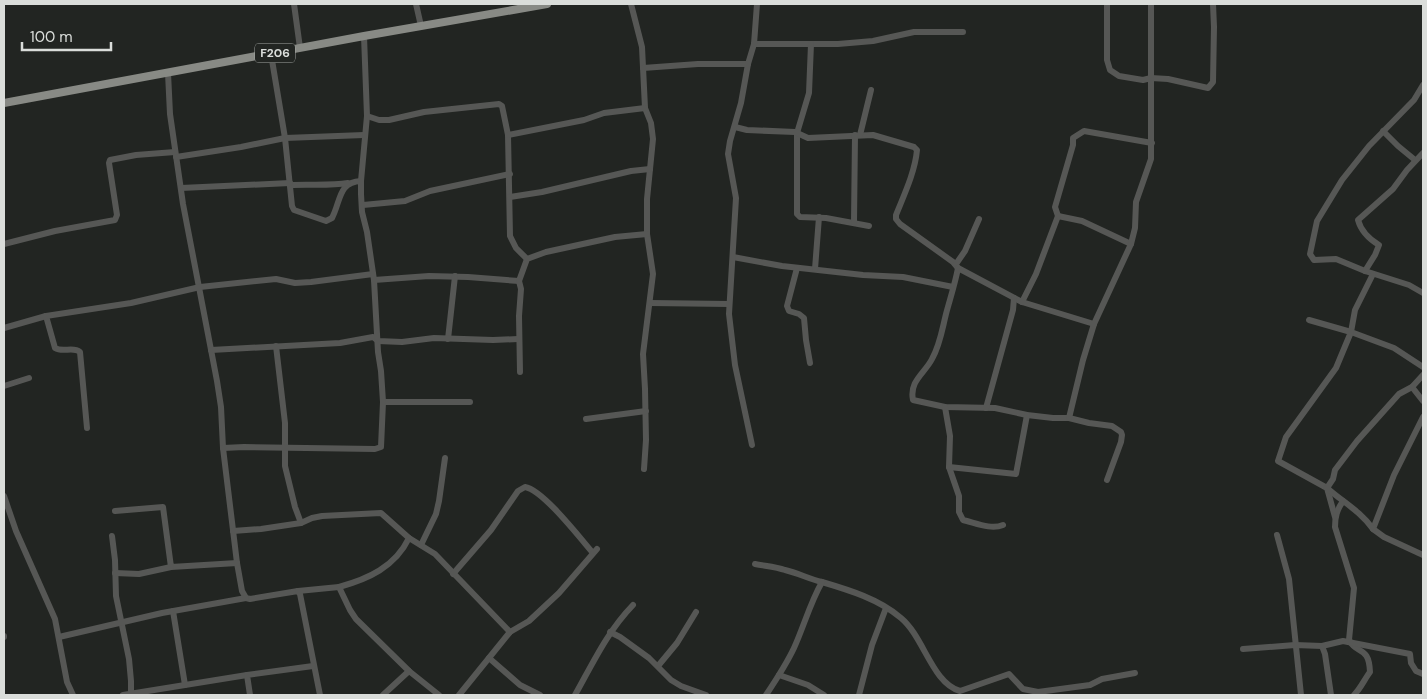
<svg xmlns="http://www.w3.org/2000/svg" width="1427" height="699" font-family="'DM Sans',sans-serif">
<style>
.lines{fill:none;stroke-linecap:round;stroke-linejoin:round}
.minor{stroke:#565755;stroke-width:6}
.major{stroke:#888a85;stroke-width:8}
.labels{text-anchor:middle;stroke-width:4;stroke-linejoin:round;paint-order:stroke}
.shield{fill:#222522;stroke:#a3a6a3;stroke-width:1}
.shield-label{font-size:12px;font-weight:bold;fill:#daddda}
</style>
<rect width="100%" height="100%" fill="#222522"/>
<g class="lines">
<!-- minor -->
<g class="minor">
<polyline points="294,4 300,48"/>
<polyline points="416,4 421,26"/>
<polyline points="631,4 642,47 645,108 651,123 653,139 647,199 647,234 653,274 643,354 645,389 646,440 644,469"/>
<polyline points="1107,4 1107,60 1110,70 1119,76 1143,80 1151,78 1168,79 1208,88 1213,82 1214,27 1213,4"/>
<polyline points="754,44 838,44 873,41 914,32 963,32"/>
<polyline points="811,44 809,93 797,133 797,214 800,217 826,218 869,226"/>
<path d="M271 54 285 138 292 206 294 210 326 221 332 218C341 201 338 182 361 181"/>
<polyline points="643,68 698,64 748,64"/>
<polyline points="168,73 170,114 183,204 217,381 221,407 223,448 237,563 242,591 246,598 250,599 298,591 300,594 320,695"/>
<polyline points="1423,85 1414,100 1369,146 1342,180 1317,221 1310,254 1314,260 1336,259 1365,271 1409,285 1423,293"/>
<polyline points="367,116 379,120 389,120 424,112 499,104 502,106 508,135 510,236 516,248 527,259"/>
<path d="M735 127 747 130 795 132 808 138 873 135 914 147 917 150C915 172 904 195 896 215V219L900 224 953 262 958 268"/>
<polyline points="1383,131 1398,146 1415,160"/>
<polyline points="508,135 584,120 604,113 645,108"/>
<polyline points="860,135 871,90"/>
<polyline points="176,157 241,147 285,138 364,135"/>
<path d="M290 185C309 184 330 186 348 183"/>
<polyline points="181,188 290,183"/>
<polyline points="510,197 542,192 631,171 650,169"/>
<polyline points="363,205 405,201 430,191 510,174"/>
<polyline points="1058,216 1082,221 1131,244"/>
<polyline points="854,222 855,135"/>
<polyline points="4,244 55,231 115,220 117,215 109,163 110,160 136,155 175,152"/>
<polyline points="733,257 782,266 863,275 903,277 953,287"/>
<polyline points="956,264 965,251 979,219"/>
<polyline points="797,268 787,306 789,311 799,314 804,318 806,340 810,363"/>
<polyline points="815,269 819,217"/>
<path d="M1365 271 1375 255 1379 245C1369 239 1361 231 1358 220L1393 189 1407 170 1423 153"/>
<polyline points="1373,274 1355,310 1351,332 1394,348 1423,367"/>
<polyline points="374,280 429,276 468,277 519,281"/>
<polyline points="1022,302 1036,274 1058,216 1055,207 1073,145 1073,138 1084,131 1152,143"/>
<polyline points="650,303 729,304"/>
<path d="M46 316 55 348C63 353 73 346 80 352L87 428"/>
<polyline points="1309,320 1351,332 1336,368 1286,437 1278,461 1327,488 1335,517"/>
<path d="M1094 324 1022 302 958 268C955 284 950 299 946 314 942 330 940 345 932 359 925 373 909 381 913 400L945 407 995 408 1027 415 1053 418H1069L1089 423 1112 426 1121 432 1122 435 1121 442 1107 480"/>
<polyline points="4,328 46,316 131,303 200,287 276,279 295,283 311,282 373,274"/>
<polyline points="448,339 455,276"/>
<polyline points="276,346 285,423 285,466 295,507 301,523"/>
<polyline points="211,350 340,343 373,337 378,341 402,342 434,338 493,340 518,339"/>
<polyline points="520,372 519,316 521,289 519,281 527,259 546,252 615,237 647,234"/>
<polyline points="4,386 29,378"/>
<polyline points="1412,387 1423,401"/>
<polyline points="383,402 470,402"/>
<path d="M945 407 950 436 949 467 959 496V512L963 520C976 523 991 530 1003 525"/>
<polyline points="986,408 1013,310 1014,298"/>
<polyline points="1423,417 1394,475 1373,529 1384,537 1423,555"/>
<polyline points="1069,418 1083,360 1094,324 1131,244 1135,228 1136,202 1151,159 1151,4"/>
<polyline points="586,419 646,411"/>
<polyline points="752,445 735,365 729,314 736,198 728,154 730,141 741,103 748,64 754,44 757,4"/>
<polyline points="223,448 244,447 375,449 381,447 383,402 381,371 378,352 374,280 367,232 362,212 361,194 361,181 367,116 364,36"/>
<polyline points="949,467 1016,474 1027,415"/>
<polyline points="4,496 16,531 55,619 67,682 73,695"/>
<path d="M1343 501C1337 510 1335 516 1335 527L1354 588 1349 640C1357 655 1369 645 1370 672 1364 680 1361 688 1354 695"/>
<polyline points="115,511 163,507 171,567 237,563"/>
<path d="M1373 529C1359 510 1344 503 1327 488L1333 479 1335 470 1357 441 1399 394 1412 387 1423 375"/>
<path d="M233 531 261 529 301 523 312 518 322 516 381 513 409 538C395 567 368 579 339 587"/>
<polyline points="1277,535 1289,579 1301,695"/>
<polyline points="112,536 115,560 116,596 129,659 131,681 131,695"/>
<polyline points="409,538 435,554 510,632"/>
<polyline points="421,545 436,514 439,501 445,458"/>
<path d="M755 564C765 566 776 567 785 570 798 573 809 579 822 582 849 590 879 599 901 618 924 637 932 683 960 691L1009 674 1023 689 1038 692 1090 685 1102 679 1135 673"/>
<polyline points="115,573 139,574 171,567"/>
<path d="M453 574 491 530 518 491 525 487C543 490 580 538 593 553"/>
<polyline points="298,591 339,587 350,610 356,619 409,671 439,695"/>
<polyline points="173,611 185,685"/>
<polyline points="610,632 620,637 649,658 671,680 681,686 706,695"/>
<polyline points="4,636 4,637"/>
<polyline points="59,637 162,613 246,598"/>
<polyline points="1322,646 1325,654 1331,695"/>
<polyline points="1243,649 1295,645 1322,646 1343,641 1410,654 1411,663 1416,671 1423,674"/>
<polyline points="489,658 520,685 540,695"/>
<polyline points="658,666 677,643 696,612"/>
<polyline points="779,675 808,685 824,695"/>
<polyline points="123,695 247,675"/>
<polyline points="250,695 247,675 313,666"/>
<polyline points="383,695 409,671"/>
<polyline points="459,695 510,632 529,621 559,593 597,549"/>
<path d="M575 695C593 663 607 632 633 605"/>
<path d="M766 695C776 680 786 665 794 648 804 626 810 603 822 582"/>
<polyline points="859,695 872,645 886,608"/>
</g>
<!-- major -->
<polyline class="major" points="4,103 364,36 547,4"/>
</g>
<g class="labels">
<!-- shield labels -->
<rect class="shield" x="255" y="43.5" width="40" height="19" rx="4"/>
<g class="shield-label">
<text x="275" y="57">F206</text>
</g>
</g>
<!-- border -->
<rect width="1427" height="699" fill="none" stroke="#daddda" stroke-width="10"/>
<!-- scale -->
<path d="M22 42v8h89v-8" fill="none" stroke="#daddda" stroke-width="2.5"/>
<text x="30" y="42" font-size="15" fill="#daddda" stroke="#222522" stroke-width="4" paint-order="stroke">100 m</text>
</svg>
